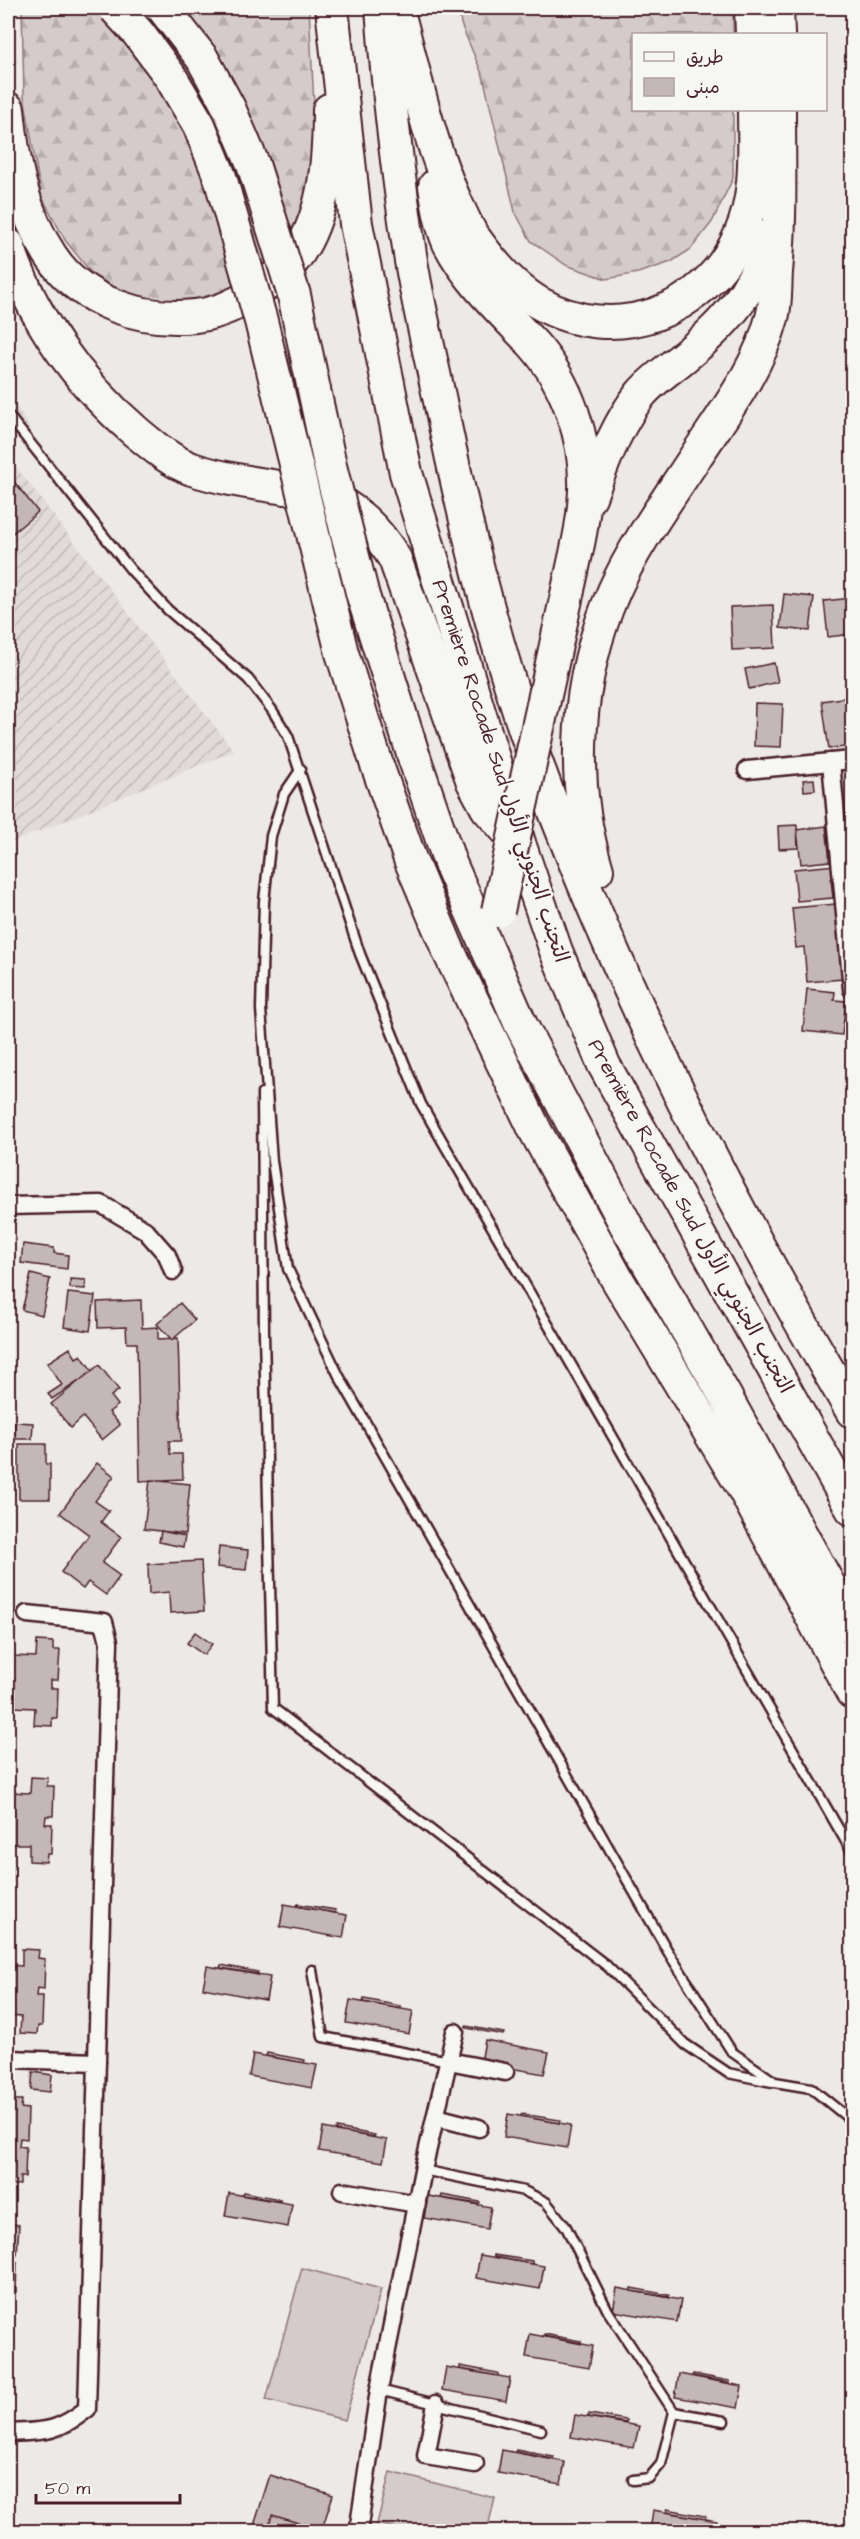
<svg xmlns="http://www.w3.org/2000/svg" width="860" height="2539" font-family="'Architects Daughter','Playpen Sans Arabic',sans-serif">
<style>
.industrial{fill:url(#industrial-furrows)}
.forest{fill:url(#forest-firs);stroke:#8f757a;stroke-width:1.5}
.pitch{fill:#d4cbca;stroke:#8f757a;stroke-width:1.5}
.building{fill:#c4b7b7;stroke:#4a1f2b;stroke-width:1.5}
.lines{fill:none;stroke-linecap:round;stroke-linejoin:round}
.service-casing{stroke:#4a1f2b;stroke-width:13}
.minor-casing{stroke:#4a1f2b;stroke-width:21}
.motorway-casing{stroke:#4a1f2b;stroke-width:36}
.service{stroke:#f6f6f2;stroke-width:8}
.minor{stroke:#f6f6f2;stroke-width:16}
.motorway{stroke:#f6f6f2;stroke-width:32}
.motorway-bridge-casing{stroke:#4a1f2b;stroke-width:36;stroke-linecap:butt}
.motorway-bridge{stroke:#f6f6f2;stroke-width:32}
.labels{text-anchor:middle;stroke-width:5;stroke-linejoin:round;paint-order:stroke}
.street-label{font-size:21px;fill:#4a1f2b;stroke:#f6f6f2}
</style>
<defs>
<pattern id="industrial-furrows" width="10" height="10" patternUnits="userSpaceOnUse" patternTransform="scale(1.5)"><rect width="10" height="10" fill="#e0dad8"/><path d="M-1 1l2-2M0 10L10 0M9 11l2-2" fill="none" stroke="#c2bbba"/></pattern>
<pattern id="forest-firs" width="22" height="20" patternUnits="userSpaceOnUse" patternTransform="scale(1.5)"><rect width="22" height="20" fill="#d4cbca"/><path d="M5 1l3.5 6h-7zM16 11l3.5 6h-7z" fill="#b8aeae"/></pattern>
</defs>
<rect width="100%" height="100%" fill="#ece9e6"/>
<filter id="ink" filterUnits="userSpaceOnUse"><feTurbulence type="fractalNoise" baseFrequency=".0167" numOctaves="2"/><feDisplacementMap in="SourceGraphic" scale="12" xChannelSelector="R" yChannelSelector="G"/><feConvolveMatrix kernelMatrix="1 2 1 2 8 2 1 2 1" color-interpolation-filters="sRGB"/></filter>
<g filter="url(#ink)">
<!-- industrial -->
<g class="industrial">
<polygon points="8,392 30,429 8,444"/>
<polygon points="8,456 234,751 8,844"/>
</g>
<!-- forest -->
<g class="forest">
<polygon points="22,8 309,8 315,125 313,200 293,245 240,292 189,306 157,304 125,294 93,275 65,240 41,195 24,96"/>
<polygon points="459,8 733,8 733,34 634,34 634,110 733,110 733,178 712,222 691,249 671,262 638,273 606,279 566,265 531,241 515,212 483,76 461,24"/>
</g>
<!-- pitch -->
<g class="pitch">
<polygon points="302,2268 381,2289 345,2420 266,2400"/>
<polygon points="390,2472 495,2498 487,2531 408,2531 377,2524"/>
</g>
<!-- building -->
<g class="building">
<polygon points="8,474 38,512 9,536 8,534"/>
<polygon points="784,594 814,597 810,631 780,628"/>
<polygon points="852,598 852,634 828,637 824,601"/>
<polygon points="773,605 775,648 732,650 730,607"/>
<polygon points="774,663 778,682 749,689 745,669"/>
<polygon points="848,697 852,746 829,749 822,701"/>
<polygon points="755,703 783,704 781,747 754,746"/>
<polygon points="814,779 815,790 804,791 803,780"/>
<polygon points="797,825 798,848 779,849 778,826"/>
<polygon points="826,826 830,861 801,864 797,830"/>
<polygon points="836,865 837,878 831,879 833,898 797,901 794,869"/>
<polygon points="836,904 843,979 807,982 804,947 796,948 792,908"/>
<polygon points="807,989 835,992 834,1000 846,1001 842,1035 803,1031"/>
<polygon points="23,1244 54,1248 54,1253 68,1255 67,1269 21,1263"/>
<polygon points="31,1274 50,1279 42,1315 22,1310"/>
<polygon points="70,1279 86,1280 85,1289 70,1288"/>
<polygon points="68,1293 95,1296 90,1331 64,1327"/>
<polygon points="141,1300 142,1328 158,1327 158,1339 178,1338 181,1441 169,1441 170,1454 182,1454 183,1479 140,1481 137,1343 127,1343 126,1327 98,1328 97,1302"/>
<polygon points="180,1303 195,1320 172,1340 157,1324"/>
<polygon points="70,1348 76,1358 81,1355 93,1372 52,1399 48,1394 62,1385 47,1363"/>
<polygon points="99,1365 119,1390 111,1396 118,1405 109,1412 120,1425 102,1440 83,1417 71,1428 51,1404"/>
<polygon points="15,1422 33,1423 32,1439 15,1439"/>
<polygon points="19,1444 46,1444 46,1464 50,1464 50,1499 19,1499"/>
<polygon points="97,1463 114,1476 95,1501 109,1511 101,1522 121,1537 102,1563 120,1576 106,1595 88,1582 83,1589 61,1572 89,1535 60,1513"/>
<polygon points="150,1480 190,1484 185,1534 144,1529"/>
<polygon points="161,1531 185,1536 183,1547 159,1542"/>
<polygon points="219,1547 248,1550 246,1570 217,1567"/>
<polygon points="201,1561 204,1611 170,1613 169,1592 149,1594 148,1564"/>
<polygon points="195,1632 212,1644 204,1655 187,1643"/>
<polygon points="37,1641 53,1642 53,1650 60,1650 58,1680 51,1680 51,1688 58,1688 57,1718 52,1718 52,1726 34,1725 35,1708 12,1707 12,1714 8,1714 8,1648 14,1648 14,1656 36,1657"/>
<polygon points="31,1777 48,1778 47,1786 54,1786 53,1816 46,1816 45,1824 52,1824 51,1854 47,1854 46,1862 29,1861 29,1844 8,1844 8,1784 9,1792 30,1793"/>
<polygon points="8,1869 12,1869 11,1899 8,1899"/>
<polygon points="284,1904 347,1915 343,1938 280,1927"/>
<polygon points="298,1904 335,1910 335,1913 297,1906"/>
<polygon points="8,1906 11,1907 10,1937 8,1936"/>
<polygon points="22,1949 39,1950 38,1958 45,1959 44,1989 37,1988 36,1996 43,1996 42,2026 38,2026 37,2034 20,2033 21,2017 8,2016 8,1965 22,1966"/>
<polygon points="221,1965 258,1972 258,1974 220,1968"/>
<polygon points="207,1966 270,1977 266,2000 203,1988"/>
<polygon points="364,1999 401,2006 401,2009 363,2002"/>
<polygon points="350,2000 413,2011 409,2034 346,2023"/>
<polygon points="466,2026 504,2033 503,2035 466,2028"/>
<polygon points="485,2040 549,2052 544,2074 481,2063"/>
<polygon points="267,2053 305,2060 304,2063 266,2056"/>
<polygon points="253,2054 317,2065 312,2088 249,2076"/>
<polygon points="33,2072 52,2075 50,2092 31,2090"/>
<polygon points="8,2100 22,2100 21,2108 28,2109 27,2139 20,2138 19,2146 26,2147 25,2177 20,2177 20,2185 8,2184"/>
<polygon points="508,2114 571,2125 567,2148 504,2137"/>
<polygon points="522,2114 560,2120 559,2123 521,2116"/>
<polygon points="323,2128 387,2140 383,2162 319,2151"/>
<polygon points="337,2128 375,2135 374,2137 337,2131"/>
<polygon points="243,2192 280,2199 280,2201 242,2195"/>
<polygon points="229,2193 292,2204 288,2227 225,2216"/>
<polygon points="442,2195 480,2202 479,2204 441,2198"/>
<polygon points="428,2196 491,2207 487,2229 424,2218"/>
<polygon points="8,2216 13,2216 12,2224 19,2225 17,2255 10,2254 10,2262 17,2262 16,2292 11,2292 11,2300 8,2300"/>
<polygon points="480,2255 544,2266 540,2289 476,2278"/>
<polygon points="494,2255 532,2261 532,2264 494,2257"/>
<polygon points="617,2288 681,2300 677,2322 613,2311"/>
<polygon points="631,2288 669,2295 669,2297 631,2291"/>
<polygon points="530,2334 593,2346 589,2368 526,2357"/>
<polygon points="544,2334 581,2341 581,2343 543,2336"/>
<polygon points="8,2341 12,2341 11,2371 8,2371"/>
<polygon points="460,2366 498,2373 498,2376 460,2369"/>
<polygon points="446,2367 510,2378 506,2401 442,2390"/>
<polygon points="679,2374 742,2386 738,2408 675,2397"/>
<polygon points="693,2374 730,2381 730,2383 692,2376"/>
<polygon points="8,2378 10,2379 9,2409 8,2408"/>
<polygon points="589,2414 627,2420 626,2423 588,2417"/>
<polygon points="575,2415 639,2426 634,2448 571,2437"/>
<polygon points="502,2450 565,2462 561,2484 498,2473"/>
<polygon points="516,2450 554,2457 553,2459 515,2452"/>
<polygon points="270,2475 333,2495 321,2532 252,2532"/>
<polygon points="667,2509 705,2516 705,2519 667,2512"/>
<polygon points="653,2510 717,2521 715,2532 650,2532"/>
<polygon points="272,2515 302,2524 300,2532 267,2532"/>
</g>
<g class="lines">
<defs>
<g id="service">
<polyline points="8,415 131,570 168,610 248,679 272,710 288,736 360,954 421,1104 852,1852"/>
<polyline points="301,769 284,794 271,836 264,902 261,1009 272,1161 288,1269 339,1376 670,1955 732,2052 775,2082 811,2088 852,2121"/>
<polyline points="262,1093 264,1333 273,1708 607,1966 685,2044 728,2073 772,2082"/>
<polyline points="312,1970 323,2037 449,2061"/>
<polyline points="423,2170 524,2191 546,2202 566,2227 608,2311 674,2412 724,2421"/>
<polyline points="379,2390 541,2430"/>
<polyline points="633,2480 649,2478 661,2464 674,2412"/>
</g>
<g id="minor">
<polyline points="831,762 852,989"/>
<polyline points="747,770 852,760"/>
<polyline points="8,1206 101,1204 145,1230 167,1255 173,1271"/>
<polyline points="8,2059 97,2062"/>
<polyline points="449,2061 505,2072"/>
<polyline points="436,2117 479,2128"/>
<polyline points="342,2191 417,2204"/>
<polyline points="436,2404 426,2456 475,2464"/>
<path d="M8 2433C45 2431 56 2433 87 2409L109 1642 104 1622 27 1614"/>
<polyline points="358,2532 379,2390 423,2170 455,2032"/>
</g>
<g id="motorway">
<polyline points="332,8 356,224 406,473 520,846 556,951 604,1065 852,1509"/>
<path d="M382 8C388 92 398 177 411 261 419 308 430 354 440 401 464 521 493 641 534 756 616 983 730 1204 852 1411"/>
<path d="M397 8C415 74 429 145 458 207 463 217 468 230 475 239 492 263 513 288 539 303 614 346 706 313 740 235 758 195 754 151 754 110"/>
<polyline points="751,8 752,34"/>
<polyline points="777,8 778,34"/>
<path d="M8 109C13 161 22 212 51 256 81 302 142 322 195 316 224 313 254 296 275 277 281 273 288 268 292 262 325 221 329 161 329 110"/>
<path d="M435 186C438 205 441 225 449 243 469 282 504 313 533 344 567 382 587 440 585 491 584 524 575 557 568 590"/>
<path d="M8 245C31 317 78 382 135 431 152 445 170 461 192 469 222 479 254 483 285 488 297 489 310 490 321 494 353 505 378 531 395 559L473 782 487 808 512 836"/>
<path d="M590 497C604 461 616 426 640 395 652 380 671 368 685 356 727 322 756 289 769 235"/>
<polyline points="414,757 450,863 521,1025 626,1225 724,1394 852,1627"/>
<polyline points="376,762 410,859 449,952 536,1132 617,1279 745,1491 852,1692"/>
<path d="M597 870C569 780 576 678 614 591 635 544 668 499 696 456 725 412 758 369 772 318 776 304 775 287 776 272 781 218 779 164 779 110"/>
</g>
</defs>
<!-- service casing -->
<use href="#service" class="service-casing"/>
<!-- minor casing -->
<use href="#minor" class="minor-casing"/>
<!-- motorway casing -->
<use href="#motorway" class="motorway-casing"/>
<!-- service -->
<use href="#service" class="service"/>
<!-- minor -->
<use href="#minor" class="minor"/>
<!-- motorway -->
<use href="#motorway" class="motorway"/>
<defs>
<g id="motorway-bridge">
<polyline points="115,8 138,33 170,76 199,125 220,177 261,321 342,653 376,762"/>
<polyline points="163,8 202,58 229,108 253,164 294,295 331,470 363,596 414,757"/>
<polyline points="498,911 568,590"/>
</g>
</defs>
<!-- motorway-bridge casing -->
<use href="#motorway-bridge" class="motorway-bridge-casing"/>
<!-- motorway-bridge -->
<use href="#motorway-bridge" class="motorway-bridge"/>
</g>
</g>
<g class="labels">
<!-- street labels -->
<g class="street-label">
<text transform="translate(501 771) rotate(72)" y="7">Première Rocade Sud التجنب الجنوبي الأول</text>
<text transform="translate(691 1216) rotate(61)" y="7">Première Rocade Sud التجنب الجنوبي الأول</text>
</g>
</g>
<!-- margin -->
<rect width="860" height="2539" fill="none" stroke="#f6f6f2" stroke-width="30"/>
<rect x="15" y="15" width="830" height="2509" fill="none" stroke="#4a1f2b" stroke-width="2" filter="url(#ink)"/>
<!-- legend -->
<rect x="632" y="33" width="195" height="78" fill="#f6f6f2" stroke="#b1a0a2" stroke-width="1.5"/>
<rect x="644" y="52" width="30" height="9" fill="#f6f6f2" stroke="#b1a0a2" stroke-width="1.5"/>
<text x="686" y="63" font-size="18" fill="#4a1f2b">طريق</text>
<rect x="644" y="78" width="30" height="18" fill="#c4b7b7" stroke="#b1a0a2" stroke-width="1.5"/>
<text x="686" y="93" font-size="18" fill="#4a1f2b">مبنى</text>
<!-- scale -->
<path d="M36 2494v9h144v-9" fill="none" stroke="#4a1f2b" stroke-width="3"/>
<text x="45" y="2494" font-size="18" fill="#4a1f2b" stroke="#f6f6f2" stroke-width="4.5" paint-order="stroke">50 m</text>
</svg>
